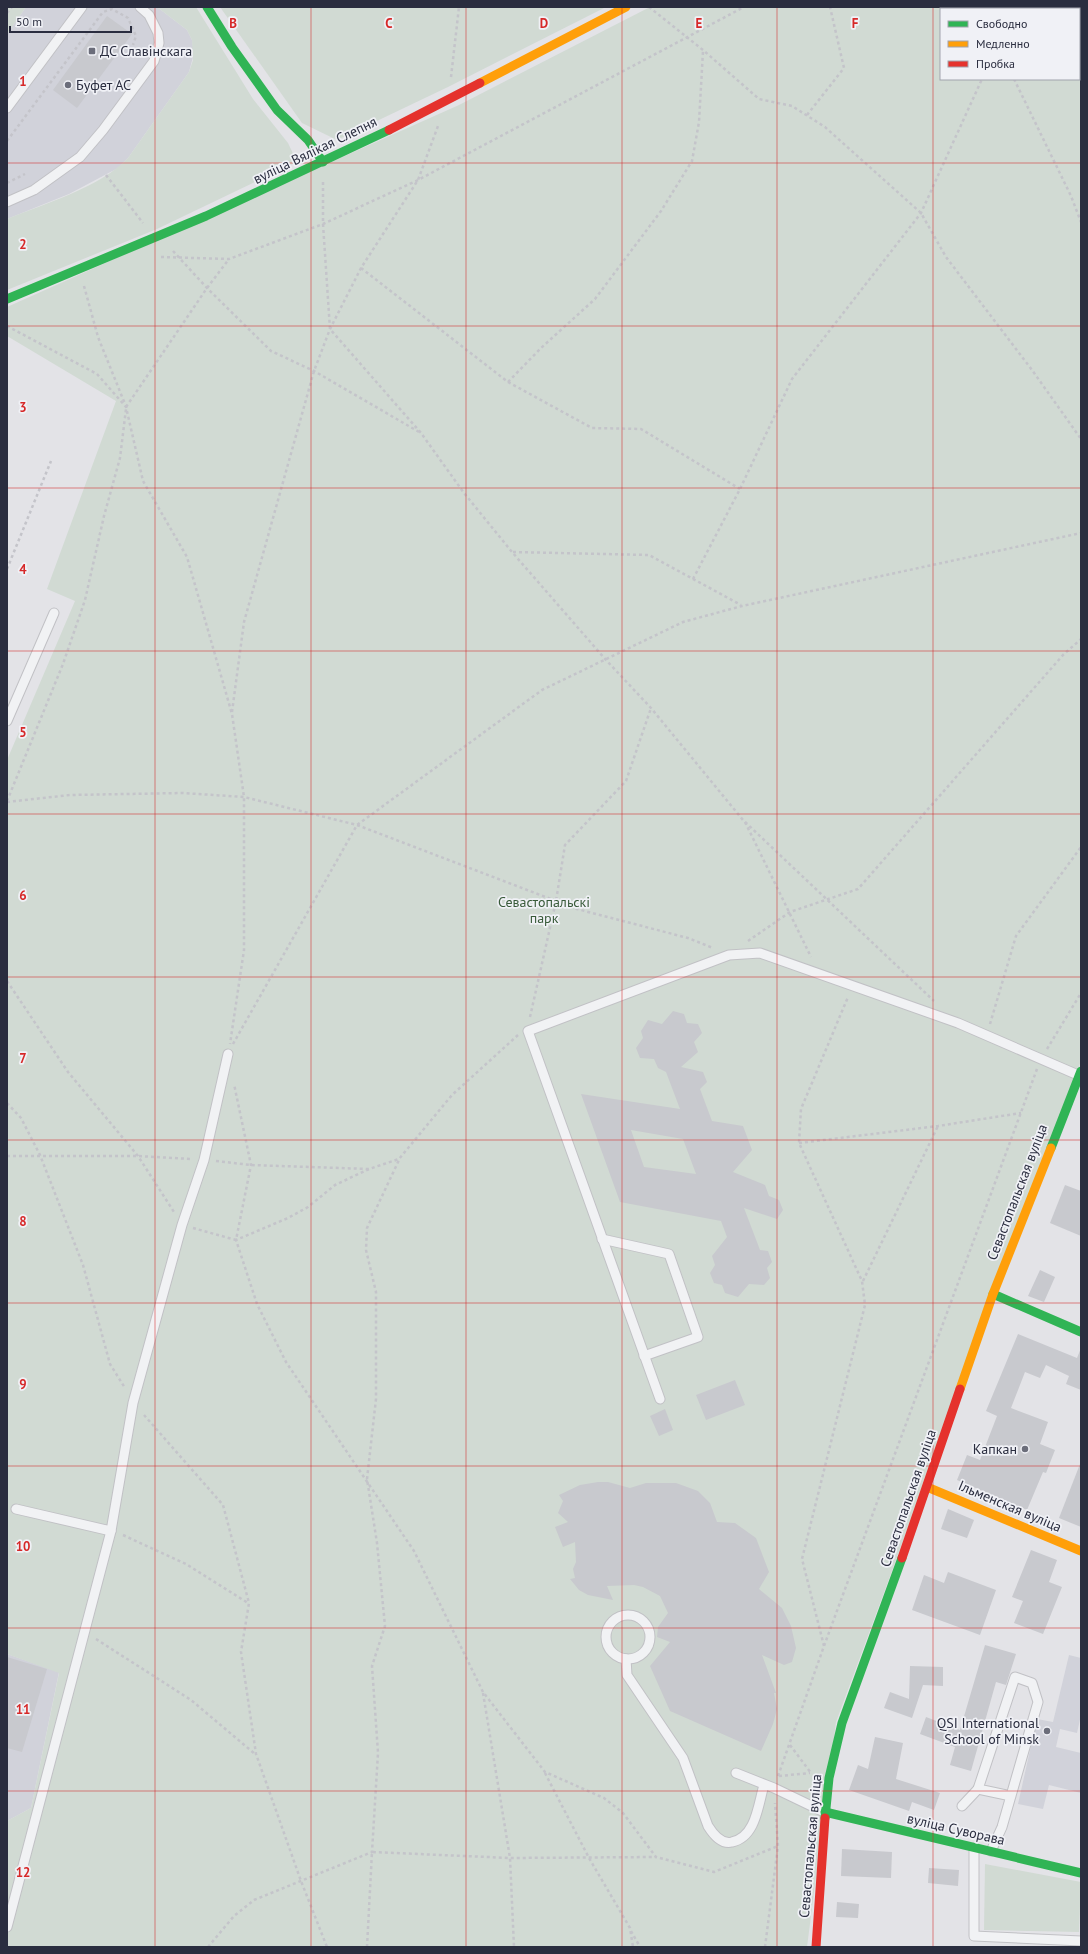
<svg xmlns="http://www.w3.org/2000/svg" width="1088" height="1954" font-family="'PT Sans',sans-serif">
<style>
.built{fill:#d1d2da}
.green{fill:#d1dad3;fill-rule:evenodd}
.building{fill:#c8c9ce;fill-rule:evenodd}
.lines{fill:none;stroke-linecap:round;stroke-linejoin:round}
.lane-casing{stroke:#c1c1c5;stroke-width:11}
.path{stroke:#c4c4ca;stroke-width:2.5;stroke-dasharray:3 3;stroke-linecap:butt}
.lane{stroke:#f1f2f4;stroke-width:9}
.fast{stroke:#30b455;stroke-width:9}
.slow{stroke:#ff9f0a;stroke-width:9}
.jam{stroke:#e5322d;stroke-width:9}
.grid{fill:none;stroke:#d62828;stroke-width:1;stroke-opacity:0.55}
.poi-dot{fill:#6b6d7a;stroke:#f0f1f6;stroke-width:1.5}
.labels{text-anchor:middle;stroke-width:3.5;stroke-linejoin:round;paint-order:stroke}
.poi-label{font-size:14px;fill:#2a2d3f;stroke:#f0f1f6;text-anchor:start}
.street-label{font-size:14px;fill:#2a2d3f;stroke:#f0f1f6}
.park-label{font-size:14px;fill:#385a39;stroke:#f0f1f6}
.grid-label{font-size:13px;text-anchor:middle;font-weight:bold;fill:#d62828;stroke:#f0f1f6;stroke-width:3.5;stroke-linejoin:round;paint-order:stroke}
</style>
<rect width="100%" height="100%" fill="#e3e3e7"/>
<!-- built -->
<g class="built">
<polygon points="26,7 157,7 187,30 192,40 194,53 189,72 128,158 118,168 69,194 7,219 7,34"/>
<polygon points="7,1654 59,1672 31,1808 7,1821"/>
<polygon points="1069,1655 1081,1658 1081,1715 1077,1733 1060,1729 1056,1747 1081,1753 1081,1793 1049,1785 1043,1809 1018,1804 1037,1719 1053,1722"/>
</g>
<!-- green -->
<g class="green">
<polygon points="7,7 26,7 7,34"/>
<path d="M157 7H196L253 99 288 143 297 162 157 229 7 290V219C46 203 99 188 128 158L189 72 193 60 192 40 187 30Z"/>
<polygon points="220,7 606,7 448,87 337,140 302,123"/>
<path d="M650 7H1081V1061L836 1722 807 1947H7V1821L31 1808 59 1673 7 1654V760L75 601 47 589 116 401 7 336V307L459 105ZM941 9H1079V79H941Z"/>
<polygon points="985,1864 1081,1882 1079,1932 984,1930"/>
</g>
<!-- building -->
<g class="building">
<polygon points="107,16 132,34 77,108 53,90"/>
<path d="M673 1011 684 1014 687 1023 698 1024 702 1033 694 1042 698 1052 681 1067 703 1072 707 1082 700 1089 712 1121 743 1126 752 1150 733 1172 765 1185 769 1196 779 1200 783 1210 777 1219 744 1208 760 1250 768 1251 772 1262 767 1268 770 1278 764 1285 749 1284 738 1297 725 1293 722 1285 714 1283 710 1273 715 1265 712 1256 727 1237 721 1221 620 1202 581 1094 680 1109 666 1072 658 1068 654 1059 640 1058 636 1048 643 1038 641 1031 648 1020 662 1024ZM631 1130 683 1139 696 1174 644 1167Z"/>
<polygon points="1065,1185 1081,1191 1081,1236 1050,1223"/>
<polygon points="1040,1270 1055,1277 1044,1302 1028,1296"/>
<polygon points="1018,1334 1077,1358 1081,1348 1081,1390 1066,1384 1069,1376 1046,1365 1040,1378 1025,1372 1011,1408 1048,1422 1040,1444 1055,1450 1046,1473 1043,1472 1027,1510 957,1480 967,1455 980,1460 997,1416 986,1411"/>
<polygon points="735,1380 745,1405 706,1420 696,1395"/>
<polygon points="665,1409 673,1430 659,1436 650,1416"/>
<polygon points="1080,1464 1081,1464 1081,1527 1059,1518"/>
<polygon points="598,1482 608,1482 630,1488 646,1483 676,1483 698,1491 710,1503 717,1522 735,1523 756,1538 769,1572 759,1589 782,1608 791,1626 796,1648 792,1662 784,1665 762,1655 776,1693 774,1693 777,1709 773,1724 761,1751 670,1711 650,1666 670,1642 657,1637 658,1627 668,1613 660,1596 643,1587 634,1585 607,1586 613,1600 588,1595 579,1590 570,1579 575,1578 573,1569 576,1562 575,1542 563,1547 555,1527 568,1522 558,1513 563,1501 559,1495 580,1485"/>
<polygon points="948,1509 974,1520 967,1538 941,1529"/>
<polygon points="1031,1550 1057,1560 1049,1582 1062,1587 1043,1634 1014,1623 1023,1601 1012,1597"/>
<polygon points="948,1572 996,1590 980,1635 912,1610 924,1575 944,1583"/>
<polygon points="985,1645 1016,1654 1006,1685 996,1682 971,1771 950,1765 955,1747 920,1734 926,1717 960,1730"/>
<polygon points="7,1657 47,1669 22,1752 7,1748"/>
<polygon points="910,1666 943,1667 943,1686 923,1685 912,1718 884,1708 890,1692 909,1699"/>
<polygon points="875,1737 903,1743 896,1779 940,1793 934,1810 912,1802 909,1811 849,1790 858,1765 868,1769"/>
<polygon points="842,1849 892,1852 891,1878 841,1876"/>
<polygon points="929,1868 959,1870 958,1886 928,1883"/>
<polygon points="837,1902 859,1904 858,1918 836,1917"/>
</g>
<g class="lines">
<defs>
<g id="lane">
<polyline points="7,108 82,7"/>
<polyline points="7,202 34,190 80,157 103,130 154,61 159,43 158,33 149,15 140,7"/>
<polyline points="7,721 54,613"/>
<polyline points="602,1239 669,1254 698,1337 644,1356"/>
<polyline points="660,1399 528,1031 729,955 760,953 958,1023 1078,1075"/>
<polyline points="16,1509 111,1531"/>
<circle cx="628" cy="1637" r="22"/>
<path d="M626 1659 627 1675 683 1758 708 1826C713 1834 721 1845 732 1842 756 1837 758 1805 764 1785"/>
<polyline points="736,1773 774,1788 824,1812"/>
<polyline points="962,1806 978,1789"/>
<polyline points="974,1848 974,1936 1081,1941"/>
<polyline points="991,1851 1002,1827 1038,1702 1032,1683 1015,1677 978,1789 1011,1796"/>
<polyline points="7,1927 111,1531 133,1403 182,1225 204,1160 228,1054"/>
</g>
</defs>
<!-- lane casing -->
<use href="#lane" class="lane-casing"/>
<!-- path -->
<g class="path">
<polyline points="649,7 703,50 759,99 792,106 825,127 921,213 946,257 1032,370 1081,439"/>
<polyline points="974,7 975,9"/>
<polyline points="998,9 998,7"/>
<polyline points="7,13 12,7"/>
<polyline points="1079,21 1081,19"/>
<polyline points="451,77 459,7"/>
<polyline points="1014,79 1071,196 1081,222"/>
<polyline points="807,115 844,68 830,7"/>
<polyline points="7,141 103,12 112,9 128,18 136,36 133,45"/>
<polyline points="106,175 143,223"/>
<polyline points="323,182 323,224 330,329 421,433 464,493 512,552 606,660 651,708 743,820 934,1001"/>
<polyline points="7,183 25,174"/>
<polyline points="173,251 207,288 271,351 314,371 419,432"/>
<polyline points="161,257 229,259 323,224 418,180 744,7"/>
<polyline points="361,268 508,382 592,428 641,429 740,489"/>
<polyline points="84,286 98,337 125,404"/>
<polyline points="7,326 97,374 126,407 143,481 187,557 232,714 244,797 244,950 230,1044"/>
<polyline points="508,382 541,348 595,299 661,211 692,161 699,122 703,51"/>
<polyline points="126,407 207,288 229,259"/>
<polyline points="513,552 649,555 741,605"/>
<polyline points="7,569 51,461"/>
<polyline points="693,579 740,489 792,379 921,213 982,79"/>
<polyline points="232,712 244,622 314,371 330,329 361,268 418,180 438,126"/>
<polyline points="7,801 63,664 85,600 104,516 120,458 126,409"/>
<polyline points="7,802 70,795 183,793 244,797 357,825 577,909 688,938 713,948"/>
<polyline points="745,822 811,957"/>
<polyline points="748,941 790,912 858,889 1063,655 1081,639"/>
<polyline points="7,981 68,1072 138,1156 174,1212"/>
<polyline points="530,1017 556,901 565,845 626,781 651,708"/>
<polyline points="990,1024 1016,936 1081,847"/>
<polyline points="518,1035 452,1095 399,1159 369,1169 335,1185 308,1207 288,1218 236,1240 257,1304 286,1362 414,1551 483,1692 545,1772 604,1798 623,1813 656,1857 714,1872 778,1846"/>
<polyline points="233,1044 357,825 542,690 683,622 742,606 1081,533"/>
<polyline points="1047,1049 1081,993"/>
<polyline points="7,1103 21,1118 40,1155 83,1265 110,1364 125,1388"/>
<polyline points="799,1143 938,1126 1021,1113"/>
<polyline points="7,1156 138,1156 191,1159"/>
<polyline points="216,1161 251,1165 369,1169"/>
<polyline points="193,1228 236,1240 251,1165 234,1084"/>
<polyline points="863,1281 938,1126"/>
<polyline points="144,1415 223,1505 249,1603 241,1652 256,1754 301,1881 327,1947"/>
<polyline points="123,1535 186,1564 248,1603"/>
<polyline points="96,1639 191,1700 255,1754"/>
<polyline points="824,1646 802,1559 865,1305 862,1281 799,1143 801,1109 848,997"/>
<polyline points="483,1693 510,1858 514,1947"/>
<polyline points="790,1745 811,1773"/>
<polyline points="545,1773 589,1858 630,1928 633,1947"/>
<polyline points="778,1776 824,1646 1037,1069"/>
<polyline points="779,1776 810,1773"/>
<polyline points="631,1931 640,1947"/>
<polyline points="208,1947 234,1916 254,1900 372,1852 378,1753 372,1666 385,1626 377,1543 367,1479 376,1399 376,1292 366,1250 367,1228 399,1160"/>
<polyline points="367,1947 372,1852 510,1858 656,1857"/>
<polyline points="765,1947 778,1846 775,1803"/>
</g>
<!-- lane -->
<use href="#lane" class="lane"/>
<!-- fast -->
<g class="fast">
<polyline points="207,7 232,47 277,110 308,140 323,162"/>
<polyline points="7,299 206,216 389,130"/>
<polyline points="1051,1148 1081,1071"/>
<polyline points="993,1294 1081,1332"/>
<polyline points="825,1812 1081,1873"/>
<polyline points="825,1818 829,1778 842,1723 902,1558"/>
</g>
<!-- slow -->
<g class="slow">
<polyline points="480,83 626,7"/>
<polyline points="960,1389 993,1294 1051,1148"/>
<polyline points="927,1487 1081,1551"/>
</g>
<!-- jam -->
<g class="jam">
<polyline points="389,130 480,83"/>
<polyline points="902,1558 960,1389"/>
<polyline points="816,1947 825,1818"/>
</g>
</g>
<!-- grid -->
<path class="grid" d="M155 7V1947M311 7V1947M466 7V1947M622 7V1947M777 7V1947M933 7V1947M7 163H1081M7 326H1081M7 488H1081M7 651H1081M7 814H1081M7 977H1081M7 1140H1081M7 1303H1081M7 1466H1081M7 1628H1081M7 1791H1081"/>
<!-- markers -->
<g class="poi-dot">
<rect x="88" y="47" width="8" height="8" rx="2"/>
<circle cx="68" cy="85" r="4"/>
<circle cx="1025" cy="1449" r="4"/>
<circle cx="1047" cy="1731" r="4"/>
</g>
<g class="labels">
<!-- poi labels -->
<g class="poi-label">
<text x="100" y="56">ДС Славінскага</text>
<text x="76" y="90">Буфет АС</text>
<text x="1017" y="1454" text-anchor="end">Капкан</text>
<text x="1039" y="1728" text-anchor="end">QSI International<tspan x="1039" dy="16">School of Minsk</tspan></text>
</g>
<!-- street labels -->
<g class="street-label">
<text transform="translate(315 150) rotate(-26)" y="5">вуліца Вялікая Слепня</text>
<text transform="translate(1017 1192) rotate(-69)" y="5">Севастопальская вуліца</text>
<text transform="translate(908 1498) rotate(-71)" y="5">Севастопальская вуліца</text>
<text transform="translate(1010 1506) rotate(23)" y="5">Ільменская вуліца</text>
<text transform="translate(956 1829) rotate(13)" y="5">вуліца Суворава</text>
<text transform="translate(810 1846) rotate(-85)" y="5">Севастопальская вуліца</text>
</g>
<!-- park labels -->
<g class="park-label">
<text x="544" y="907">Севастопальскі<tspan x="544" dy="16">парк</tspan></text>
</g>
</g>
<g class="grid-label">
<text x="233" y="28">B</text>
<text x="389" y="28">C</text>
<text x="544" y="28">D</text>
<text x="699" y="28">E</text>
<text x="855" y="28">F</text>
<text x="23" y="86">1</text>
<text x="23" y="249">2</text>
<text x="23" y="412">3</text>
<text x="23" y="574">4</text>
<text x="23" y="737">5</text>
<text x="23" y="900">6</text>
<text x="23" y="1063">7</text>
<text x="23" y="1226">8</text>
<text x="23" y="1389">9</text>
<text x="23" y="1551">10</text>
<text x="23" y="1714">11</text>
<text x="23" y="1877">12</text>
</g>
<!-- border -->
<rect width="1088" height="1954" fill="none" stroke="#2a2d3f" stroke-width="16"/>
<!-- legend -->
<rect x="940" y="8" width="140" height="72" fill="#f0f1f6" stroke="#a1a3ad"/>
<rect x="948" y="21" width="20" height="6" fill="#30b455" stroke="#a1a3ad"/>
<text x="976" y="28" font-size="12" fill="#2a2d3f">Свободно</text>
<rect x="948" y="41" width="20" height="6" fill="#ff9f0a" stroke="#a1a3ad"/>
<text x="976" y="48" font-size="12" fill="#2a2d3f">Медленно</text>
<rect x="948" y="61" width="20" height="6" fill="#e5322d" stroke="#a1a3ad"/>
<text x="976" y="68" font-size="12" fill="#2a2d3f">Пробка</text>
<!-- scale -->
<path d="M10 26v6h121v-6" fill="none" stroke="#2a2d3f" stroke-width="2"/>
<text x="16" y="26" font-size="12" fill="#2a2d3f" stroke="#f0f1f6" stroke-width="3" paint-order="stroke">50 m</text>
</svg>
